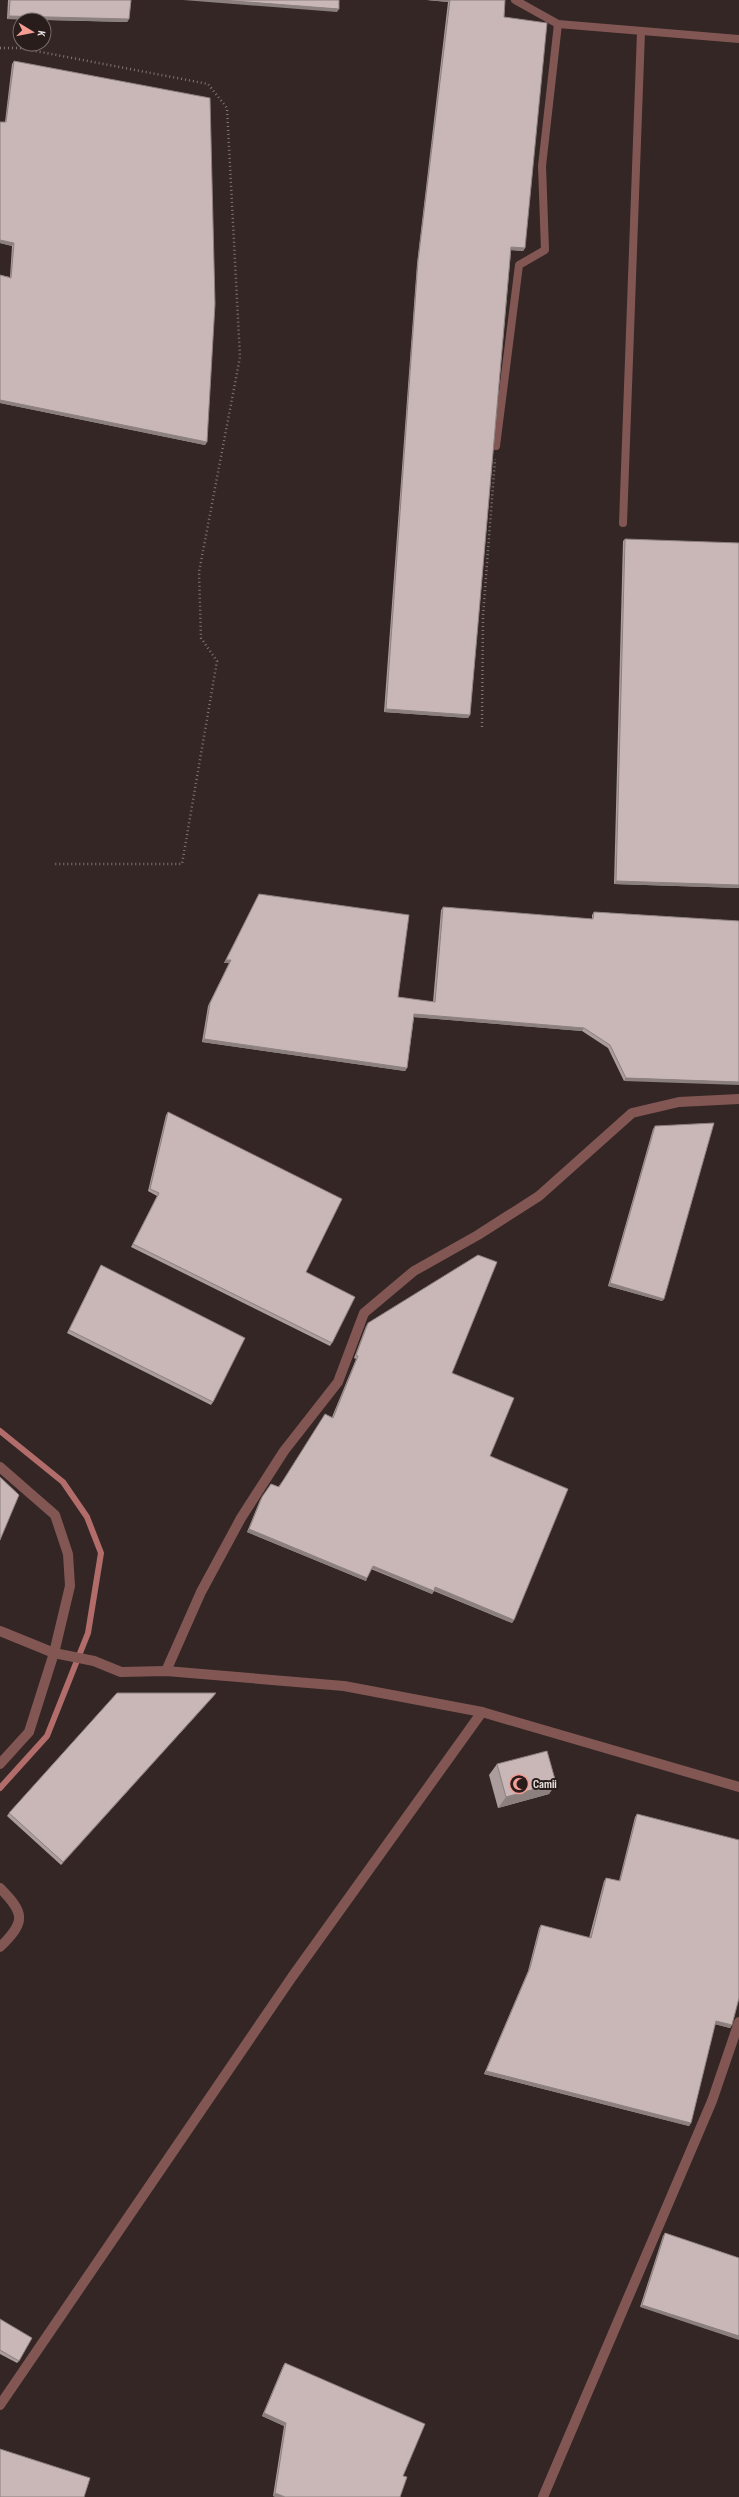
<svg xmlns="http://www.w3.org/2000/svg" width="739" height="2497" font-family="'Sofia Sans Condensed',sans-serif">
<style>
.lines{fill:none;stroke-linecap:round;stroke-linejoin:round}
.stream{stroke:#b26d6b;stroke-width:6}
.path{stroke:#807574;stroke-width:2.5;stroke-dasharray:1 3;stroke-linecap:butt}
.service{stroke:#825753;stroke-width:8}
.minor{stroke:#825753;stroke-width:10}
.tertiary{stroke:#825753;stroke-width:10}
.wall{fill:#ac9d9d}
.shaded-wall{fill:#8c807f}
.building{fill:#c8b7b6;stroke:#8c807f}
.labels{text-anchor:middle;stroke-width:4;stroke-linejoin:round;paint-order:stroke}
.poi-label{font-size:12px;font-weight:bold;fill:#ebe3e2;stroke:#291d1c;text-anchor:start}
</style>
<rect width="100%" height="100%" fill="#332625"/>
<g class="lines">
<!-- stream -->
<polyline class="stream" points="0,1431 63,1482 87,1517 101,1553 88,1633 47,1736 0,1788"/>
<!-- path -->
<g class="path">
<polyline points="0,48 20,48 208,84 227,108 240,357 199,572 201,638 217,661 182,864 54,864"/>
<polyline points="482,727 483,616 495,459"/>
</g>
<!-- service -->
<g class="service">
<polyline points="515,0 558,24 739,39"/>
<polyline points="496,446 519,265 545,250 542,166 558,24"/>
<polyline points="623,523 641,32"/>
</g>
<!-- minor -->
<g class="minor">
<polyline points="0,1467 55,1515 68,1554 70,1586 54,1653 29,1732 0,1764"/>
<polyline points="166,1671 201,1592 241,1518 284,1451 338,1382 364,1313 414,1271 478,1235 539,1196 632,1113 679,1102 739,1099"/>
<path d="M0 1888C25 1913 26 1922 0 1947"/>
<polyline points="0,2405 292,1977 482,1712"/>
<polyline points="543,2497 712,2101 739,2022"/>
</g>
<!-- tertiary -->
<polyline class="tertiary" points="0,1631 54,1653 94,1661 121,1672 166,1671 344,1686 482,1712 739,1787"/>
</g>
<!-- wall -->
<g class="wall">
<polygon points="8,0 131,0 129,19 127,22 7,19"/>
<polygon points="427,0 505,0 504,17 525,248 523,251 511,250 470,715 468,718 384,712 417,264 448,2"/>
<polygon points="14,61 207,442 205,445 0,403 0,275 10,277 12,246 0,243 0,122 5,122 12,64"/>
<polygon points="625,539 739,888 614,884 623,541"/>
<polygon points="259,894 398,997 433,1002 441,910 443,907 592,919 592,915 594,912 739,921 624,1081 608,1048 582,1031 414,1017 407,1068 405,1071 202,1042 208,1006 229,963 224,963"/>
<polygon points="168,1112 306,1272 332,1343 330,1346 131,1247 157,1196 148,1191 166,1115"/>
<polygon points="655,1126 664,1299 662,1301 608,1286 653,1129"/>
<polygon points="101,1265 213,1402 211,1405 67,1333"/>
<polygon points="368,1323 452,1373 490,1456 514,1620 512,1623 434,1591 432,1594 371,1569 367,1578 366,1581 247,1532 260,1500 271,1484 278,1487 332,1417 356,1359 354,1358 366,1326"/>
<polygon points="216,1693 61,1865 7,1816 9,1813"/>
<polygon points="497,1764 556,1783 549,1794 498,1808 489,1775"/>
<polygon points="637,1814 732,2025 730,2028 715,2024 691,2123 689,2126 484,2074 528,1971 539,1928 541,1925 589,1938 604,1881 606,1878 619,1881 635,1817"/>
<polygon points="665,2233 739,2258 640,2307 663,2236"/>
<polygon points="0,2319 19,2361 17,2363 0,2354"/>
<polygon points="285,2363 403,2476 400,2497 276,2497 273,2496 284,2426 262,2416 283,2366"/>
</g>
<!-- shaded-wall -->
<g class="shaded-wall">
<polygon points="183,0 221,0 339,9 337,12"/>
<polygon points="427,0 450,0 448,2"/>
<polygon points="9,16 129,19 127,22 7,19"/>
<polygon points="0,240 14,243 12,246 0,243"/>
<polygon points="511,247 525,248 523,251 509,250"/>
<polygon points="0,400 207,442 205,445 0,403"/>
<polygon points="386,709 470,715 468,718 384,712"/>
<polygon points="616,881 739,885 739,888 614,884"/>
<polygon points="226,960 231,960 229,963 224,963"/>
<polygon points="414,1014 584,1028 582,1031 412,1017"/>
<polygon points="204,1039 407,1068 405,1071 202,1042"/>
<polygon points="626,1078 739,1082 739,1085 624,1081"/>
<polygon points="610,1283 664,1299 662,1301 608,1286"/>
<polygon points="249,1529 367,1578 366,1581 247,1532"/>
<polygon points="373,1566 434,1591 432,1594 371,1568"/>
<polygon points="435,1587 514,1620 512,1623 433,1590"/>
<polygon points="216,1693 214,1696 61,1865 63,1862"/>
<polygon points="556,1783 549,1794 498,1808 506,1797"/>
<polygon points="716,2021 732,2025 730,2028 714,2024"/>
<polygon points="486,2071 691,2123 689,2126 484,2074"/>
<polygon points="642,2305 739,2336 739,2340 640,2307"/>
<polygon points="264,2413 286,2423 284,2426 262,2416"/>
<polygon points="275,2493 285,2497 276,2497 273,2496"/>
</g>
<!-- building -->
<g class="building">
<polygon points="10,0 131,0 129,19 9,16"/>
<polygon points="221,0 339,0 339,9"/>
<polygon points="450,0 505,0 504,17 547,23 525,248 511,247 470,715 386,709 418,261"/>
<polygon points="14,61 210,98 215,304 207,442 0,400 0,275 11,278 14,243 0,240 0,122 6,122"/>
<polygon points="625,539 739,543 739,885 616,881"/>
<polygon points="259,894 409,915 398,997 435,1002 443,907 593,919 594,912 739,921 739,1082 626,1078 610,1045 584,1028 414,1014 407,1068 204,1039 210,1003 231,960 226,960"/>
<polygon points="168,1112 342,1199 306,1272 355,1297 332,1343 133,1244 159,1193 150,1189"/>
<polygon points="714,1123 664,1299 610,1283 655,1126"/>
<polygon points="478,1255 497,1262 452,1373 514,1398 490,1456 568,1489 514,1620 435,1587 434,1591 373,1566 367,1578 249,1529 262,1497 271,1484 279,1487 325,1414 333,1418 358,1356 356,1355 368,1323"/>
<polygon points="101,1265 245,1338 213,1402 69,1330"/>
<polygon points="0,1477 19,1495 0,1540"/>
<polygon points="117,1693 216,1693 63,1862 9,1813"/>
<polygon points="547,1751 556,1783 506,1797 497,1764"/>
<polygon points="637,1814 739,1840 739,1998 732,2025 716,2021 691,2123 486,2071 530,1968 541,1925 591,1938 606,1878 620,1881"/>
<polygon points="665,2233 739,2258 739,2336 642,2305"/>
<polygon points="0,2319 32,2338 19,2361 0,2350"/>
<polygon points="285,2363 425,2424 403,2476 407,2477 400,2497 285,2497 275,2493 286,2423 264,2413"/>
<polygon points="0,2449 90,2478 84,2497 0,2497"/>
</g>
<!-- icons -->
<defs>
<symbol id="mosque-ring" viewBox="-11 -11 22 22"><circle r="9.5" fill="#291d1c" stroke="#f59c95" stroke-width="1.5"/><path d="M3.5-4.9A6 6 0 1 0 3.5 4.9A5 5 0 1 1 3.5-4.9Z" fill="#f59c95"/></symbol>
</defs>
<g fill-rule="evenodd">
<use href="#mosque-ring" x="508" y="1773" width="22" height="22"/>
</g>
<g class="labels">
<!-- poi labels -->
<g class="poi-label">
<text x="533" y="1788">Camii</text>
</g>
</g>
<!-- north arrow -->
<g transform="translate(32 32) rotate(100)"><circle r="19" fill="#291d1c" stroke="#776c6b"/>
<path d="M0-3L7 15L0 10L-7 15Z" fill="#f59c95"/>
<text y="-6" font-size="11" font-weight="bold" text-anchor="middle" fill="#ebe3e2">K</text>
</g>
</svg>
